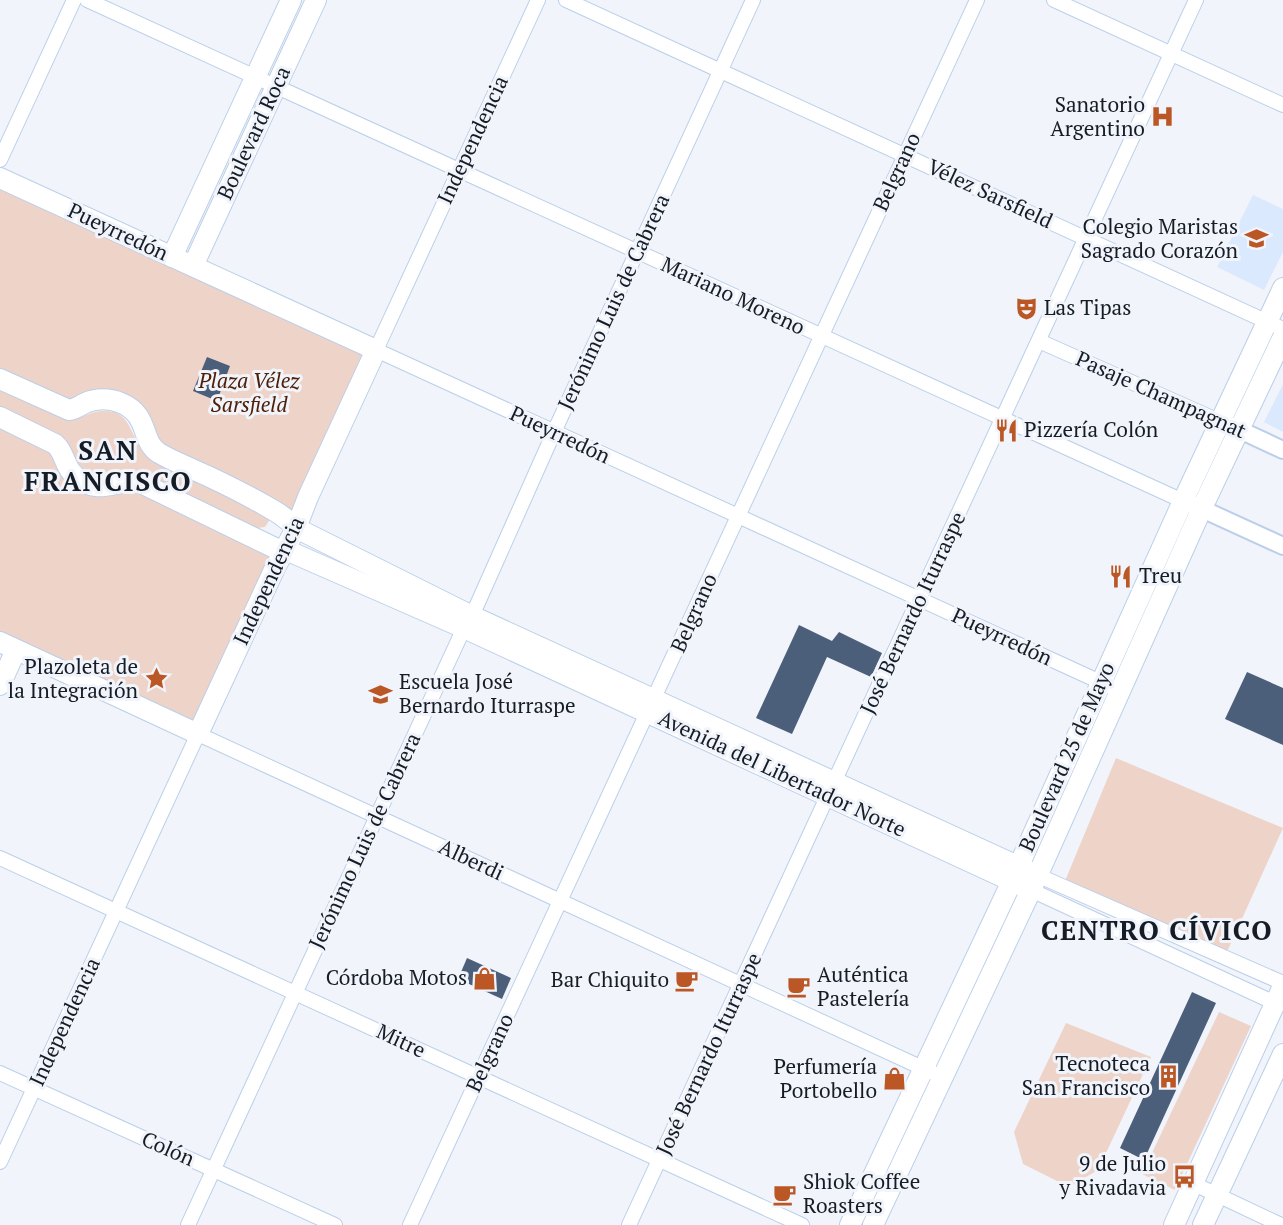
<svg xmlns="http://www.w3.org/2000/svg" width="1283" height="1225" font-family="'PT Serif',serif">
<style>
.built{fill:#dae9fe}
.green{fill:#eed3c8}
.building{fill:#4c5f7a}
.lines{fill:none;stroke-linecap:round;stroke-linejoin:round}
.minor-casing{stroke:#bbcfea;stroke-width:16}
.tertiary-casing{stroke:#bbcfea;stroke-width:20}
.secondary-casing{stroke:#bbcfea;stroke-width:22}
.minor{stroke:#fff;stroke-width:14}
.tertiary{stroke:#fff;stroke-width:16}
.secondary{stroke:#fff;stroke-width:20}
.labels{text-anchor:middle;stroke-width:6;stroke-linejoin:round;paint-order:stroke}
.poi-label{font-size:21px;fill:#151c26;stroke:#f1f5fb;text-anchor:end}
.street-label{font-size:21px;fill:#151c26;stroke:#f1f5fb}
.park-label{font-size:21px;font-style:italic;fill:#4f2007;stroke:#f1f5fb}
.district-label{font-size:27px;font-weight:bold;letter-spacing:1.5px;fill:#151c26;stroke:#f1f5fb}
</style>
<rect width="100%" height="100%" fill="#f1f5fb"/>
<!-- built -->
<g class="built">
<polygon points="1253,195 1283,209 1283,252 1264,290 1217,267"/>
<polygon points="1283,384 1283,432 1264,422"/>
</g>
<!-- green -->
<g class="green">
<polygon points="0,178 376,350 296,528 158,452 122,403 75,409 0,379"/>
<path d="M0 387 71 418C82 419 91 411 103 411 132 410 129 436 144 451L271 518 265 527 257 528 144 477C138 475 131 473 125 473 119 472 113 476 106 476 90 478 79 467 72 454L0 410Z"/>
<polygon points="0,417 55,444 68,469 122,483 275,548 198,734 0,642"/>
<polygon points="1116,758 1283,828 1227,952 1065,881"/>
<polygon points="1219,1012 1251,1026 1175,1190 1142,1174"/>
<polygon points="1066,1023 1151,1057 1098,1170 1069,1187 1023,1164 1014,1132"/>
</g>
<!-- building -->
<g class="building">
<polygon points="207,357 230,366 217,401 193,391"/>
<polygon points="799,625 832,641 839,632 882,653 871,677 827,657 792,734 756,718"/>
<polygon points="1247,672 1283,688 1283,745 1225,719"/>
<polygon points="467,958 511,978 502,999 458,979"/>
<polygon points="1192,992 1216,1003 1144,1160 1120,1148"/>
</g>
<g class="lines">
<defs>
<g id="minor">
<polyline points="87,0 1183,501"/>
<polyline points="538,0 376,350 1120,691"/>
<polyline points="566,0 1283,329"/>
<polyline points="1054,0 1283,105"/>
<polyline points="0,160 74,0"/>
<polyline points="1039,341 1221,422"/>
<polyline points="0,858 802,1225"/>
<polyline points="1037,875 1283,983"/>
<polyline points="1031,890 1275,1003"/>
<polyline points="0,1073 335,1225"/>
<polyline points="0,1162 198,734 942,1077"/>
<polyline points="1192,1183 1281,1225"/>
<polyline points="188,1225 464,628 472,616 554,432 753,0"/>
<polyline points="410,1225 977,0"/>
<polyline points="629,1225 1196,0"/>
</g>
<g id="tertiary">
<polyline points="1227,424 1283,450"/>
<polyline points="1191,504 1283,546"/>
</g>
<g id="secondary">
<polyline points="0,178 376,350 308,497 296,528 274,570 198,734 0,642"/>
<polyline points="172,257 291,0"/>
<polyline points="193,266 316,0"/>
<path d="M0 379 69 410C76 409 79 406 85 403 96 398 110 398 121 403 150 415 140 441 159 453 169 459 181 464 192 469 215 479 237 490 259 502 273 510 285 516 296 528L472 616 1037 875"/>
<path d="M0 417 55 444C65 452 64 467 75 476 101 499 119 475 143 484L275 548 286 550 464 628 1031 890"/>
<polyline points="0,685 16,650"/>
<polyline points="850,1225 1012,881 1183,501 1283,288"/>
<polyline points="873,1225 1031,890 1202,508 1283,337"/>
<polyline points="1174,1225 1283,986"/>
<polyline points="1203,1225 1283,1054"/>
</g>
</defs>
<!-- minor casing -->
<use href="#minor" class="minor-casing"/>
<!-- tertiary casing -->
<use href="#tertiary" class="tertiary-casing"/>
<!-- secondary casing -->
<use href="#secondary" class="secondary-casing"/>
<!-- minor -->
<use href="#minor" class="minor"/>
<!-- tertiary -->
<use href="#tertiary" class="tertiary"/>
<!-- secondary -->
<use href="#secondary" class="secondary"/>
</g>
<!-- icons -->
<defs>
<symbol id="hospital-bare" viewBox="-9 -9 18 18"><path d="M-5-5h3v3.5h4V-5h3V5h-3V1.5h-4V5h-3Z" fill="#bb5724" stroke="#f1f5fb" stroke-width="2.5" paint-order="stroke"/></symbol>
<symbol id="school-bare" viewBox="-9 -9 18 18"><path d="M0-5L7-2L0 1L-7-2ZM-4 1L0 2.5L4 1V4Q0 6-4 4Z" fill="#bb5724" stroke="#f1f5fb" stroke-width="2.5" paint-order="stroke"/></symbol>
<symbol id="theatre-bare" viewBox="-9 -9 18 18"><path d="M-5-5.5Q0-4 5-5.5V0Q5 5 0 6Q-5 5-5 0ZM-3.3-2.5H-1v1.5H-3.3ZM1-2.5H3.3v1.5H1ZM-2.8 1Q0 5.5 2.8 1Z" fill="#bb5724" stroke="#f1f5fb" stroke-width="2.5" paint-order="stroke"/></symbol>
<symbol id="restaurant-bare" viewBox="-9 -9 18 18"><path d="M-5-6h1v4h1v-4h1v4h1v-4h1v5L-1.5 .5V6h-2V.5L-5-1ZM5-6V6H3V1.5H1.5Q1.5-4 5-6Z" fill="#bb5724" stroke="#f1f5fb" stroke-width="2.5" paint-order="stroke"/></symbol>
<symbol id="sight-bare" viewBox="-9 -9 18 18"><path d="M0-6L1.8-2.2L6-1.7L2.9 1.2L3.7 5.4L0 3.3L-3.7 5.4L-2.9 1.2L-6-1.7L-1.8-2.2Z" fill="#bb5724" stroke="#f1f5fb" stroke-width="2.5" paint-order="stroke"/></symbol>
<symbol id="shop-bare" viewBox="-9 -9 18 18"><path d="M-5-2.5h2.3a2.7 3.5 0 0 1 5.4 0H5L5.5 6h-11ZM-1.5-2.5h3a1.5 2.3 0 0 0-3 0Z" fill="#bb5724" stroke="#f1f5fb" stroke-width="2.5" paint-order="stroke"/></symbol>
<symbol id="cafe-bare" viewBox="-9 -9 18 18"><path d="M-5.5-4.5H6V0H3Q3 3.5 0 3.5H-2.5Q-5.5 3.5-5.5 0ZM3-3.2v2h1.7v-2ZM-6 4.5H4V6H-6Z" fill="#bb5724" stroke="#f1f5fb" stroke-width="2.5" paint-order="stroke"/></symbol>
<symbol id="building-bare" viewBox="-9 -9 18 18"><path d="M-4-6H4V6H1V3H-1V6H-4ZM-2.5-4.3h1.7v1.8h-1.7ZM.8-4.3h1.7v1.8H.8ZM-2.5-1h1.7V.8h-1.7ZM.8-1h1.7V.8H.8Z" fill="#bb5724" stroke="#f1f5fb" stroke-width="2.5" paint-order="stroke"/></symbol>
<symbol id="bus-bare" viewBox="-9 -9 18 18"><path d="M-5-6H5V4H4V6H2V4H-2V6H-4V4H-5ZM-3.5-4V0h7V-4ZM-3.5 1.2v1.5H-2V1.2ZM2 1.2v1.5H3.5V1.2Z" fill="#bb5724" stroke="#f1f5fb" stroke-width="2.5" paint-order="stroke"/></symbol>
</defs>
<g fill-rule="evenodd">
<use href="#hospital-bare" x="1146" y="100" width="33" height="33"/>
<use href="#school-bare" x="1240" y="222" width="33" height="33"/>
<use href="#theatre-bare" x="1010" y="292" width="33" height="33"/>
<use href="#restaurant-bare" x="990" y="414" width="33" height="33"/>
<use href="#restaurant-bare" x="1104" y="560" width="33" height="33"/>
<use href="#sight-bare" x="140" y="662" width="33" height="33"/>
<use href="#school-bare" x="364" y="678" width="33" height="33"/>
<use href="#shop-bare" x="468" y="962" width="33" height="33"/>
<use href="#cafe-bare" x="670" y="964" width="33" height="33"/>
<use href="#cafe-bare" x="782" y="970" width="33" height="33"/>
<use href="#building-bare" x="1152" y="1060" width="33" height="33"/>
<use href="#shop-bare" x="878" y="1062" width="33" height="33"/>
<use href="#bus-bare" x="1168" y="1160" width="33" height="33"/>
<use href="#cafe-bare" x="768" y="1178" width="33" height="33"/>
</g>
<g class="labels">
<!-- poi labels -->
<g class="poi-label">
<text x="1145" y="112">Sanatorio<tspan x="1145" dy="24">Argentino</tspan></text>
<text x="1238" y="234">Colegio Maristas<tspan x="1238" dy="24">Sagrado Corazón</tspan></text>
<text x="1044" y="315" text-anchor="start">Las Tipas</text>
<text x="1024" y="437" text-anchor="start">Pizzería Colón</text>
<text x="1139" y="583" text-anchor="start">Treu</text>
<text x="138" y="674">Plazoleta de<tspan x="138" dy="24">la Integración</tspan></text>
<text x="399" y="689" text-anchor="start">Escuela José<tspan x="399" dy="24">Bernardo Iturraspe</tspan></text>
<text x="817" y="982" text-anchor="start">Auténtica<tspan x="817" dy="24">Pastelería</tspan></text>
<text x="467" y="985">Córdoba Motos</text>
<text x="669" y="987">Bar Chiquito</text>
<text x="1150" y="1071">Tecnoteca<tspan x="1150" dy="24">San Francisco</tspan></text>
<text x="877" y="1074">Perfumería<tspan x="877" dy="24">Portobello</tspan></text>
<text x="1166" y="1171">9 de Julio<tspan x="1166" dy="24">y Rivadavia</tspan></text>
<text x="803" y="1189" text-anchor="start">Shiok Coffee<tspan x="803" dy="24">Roasters</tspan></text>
</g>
<!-- street labels -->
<g class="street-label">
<text transform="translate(254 133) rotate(-65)" y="7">Boulevard Roca</text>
<text transform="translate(473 140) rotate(-65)" y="7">Independencia</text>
<text transform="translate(897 172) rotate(-65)" y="7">Belgrano</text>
<text transform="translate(990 194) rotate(25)" y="7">Vélez Sarsfield</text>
<text transform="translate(118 232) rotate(25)" y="7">Pueyrredón</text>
<text transform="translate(733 296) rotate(25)" y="7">Mariano Moreno</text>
<text transform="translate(614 302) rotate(-65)" y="7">Jerónimo Luis de Cabrera</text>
<text transform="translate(1161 395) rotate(24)" y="7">Pasaje Champagnat</text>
<text transform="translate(560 435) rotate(25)" y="7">Pueyrredón</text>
<text transform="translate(269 581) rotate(-65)" y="7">Independencia</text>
<text transform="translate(694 613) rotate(-66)" y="7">Belgrano</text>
<text transform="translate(913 613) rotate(-65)" y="7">José Bernardo Iturraspe</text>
<text transform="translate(1002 637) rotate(25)" y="7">Pueyrredón</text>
<text transform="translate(1067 757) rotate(-66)" y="7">Boulevard 25 de Mayo</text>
<text transform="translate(782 774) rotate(25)" y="7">Avenida del Libertador Norte</text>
<text transform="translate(365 841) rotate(-65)" y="7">Jerónimo Luis de Cabrera</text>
<text transform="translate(471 860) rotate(25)" y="7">Alberdi</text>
<text transform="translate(65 1022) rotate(-65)" y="7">Independencia</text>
<text transform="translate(401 1041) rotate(25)" y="7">Mitre</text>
<text transform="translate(490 1053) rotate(-65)" y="7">Belgrano</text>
<text transform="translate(709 1054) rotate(-65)" y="7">José Bernardo Iturraspe</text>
<text transform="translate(168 1149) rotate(24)" y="7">Colón</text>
</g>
<!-- park labels -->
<g class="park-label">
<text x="249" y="388">Plaza Vélez<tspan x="249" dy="24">Sarsfield</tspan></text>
</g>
<!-- district labels -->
<g class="district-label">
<text x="108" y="460">SAN<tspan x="108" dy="31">FRANCISCO</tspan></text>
<text x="1157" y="940">CENTRO CÍVICO</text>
</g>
</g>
</svg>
